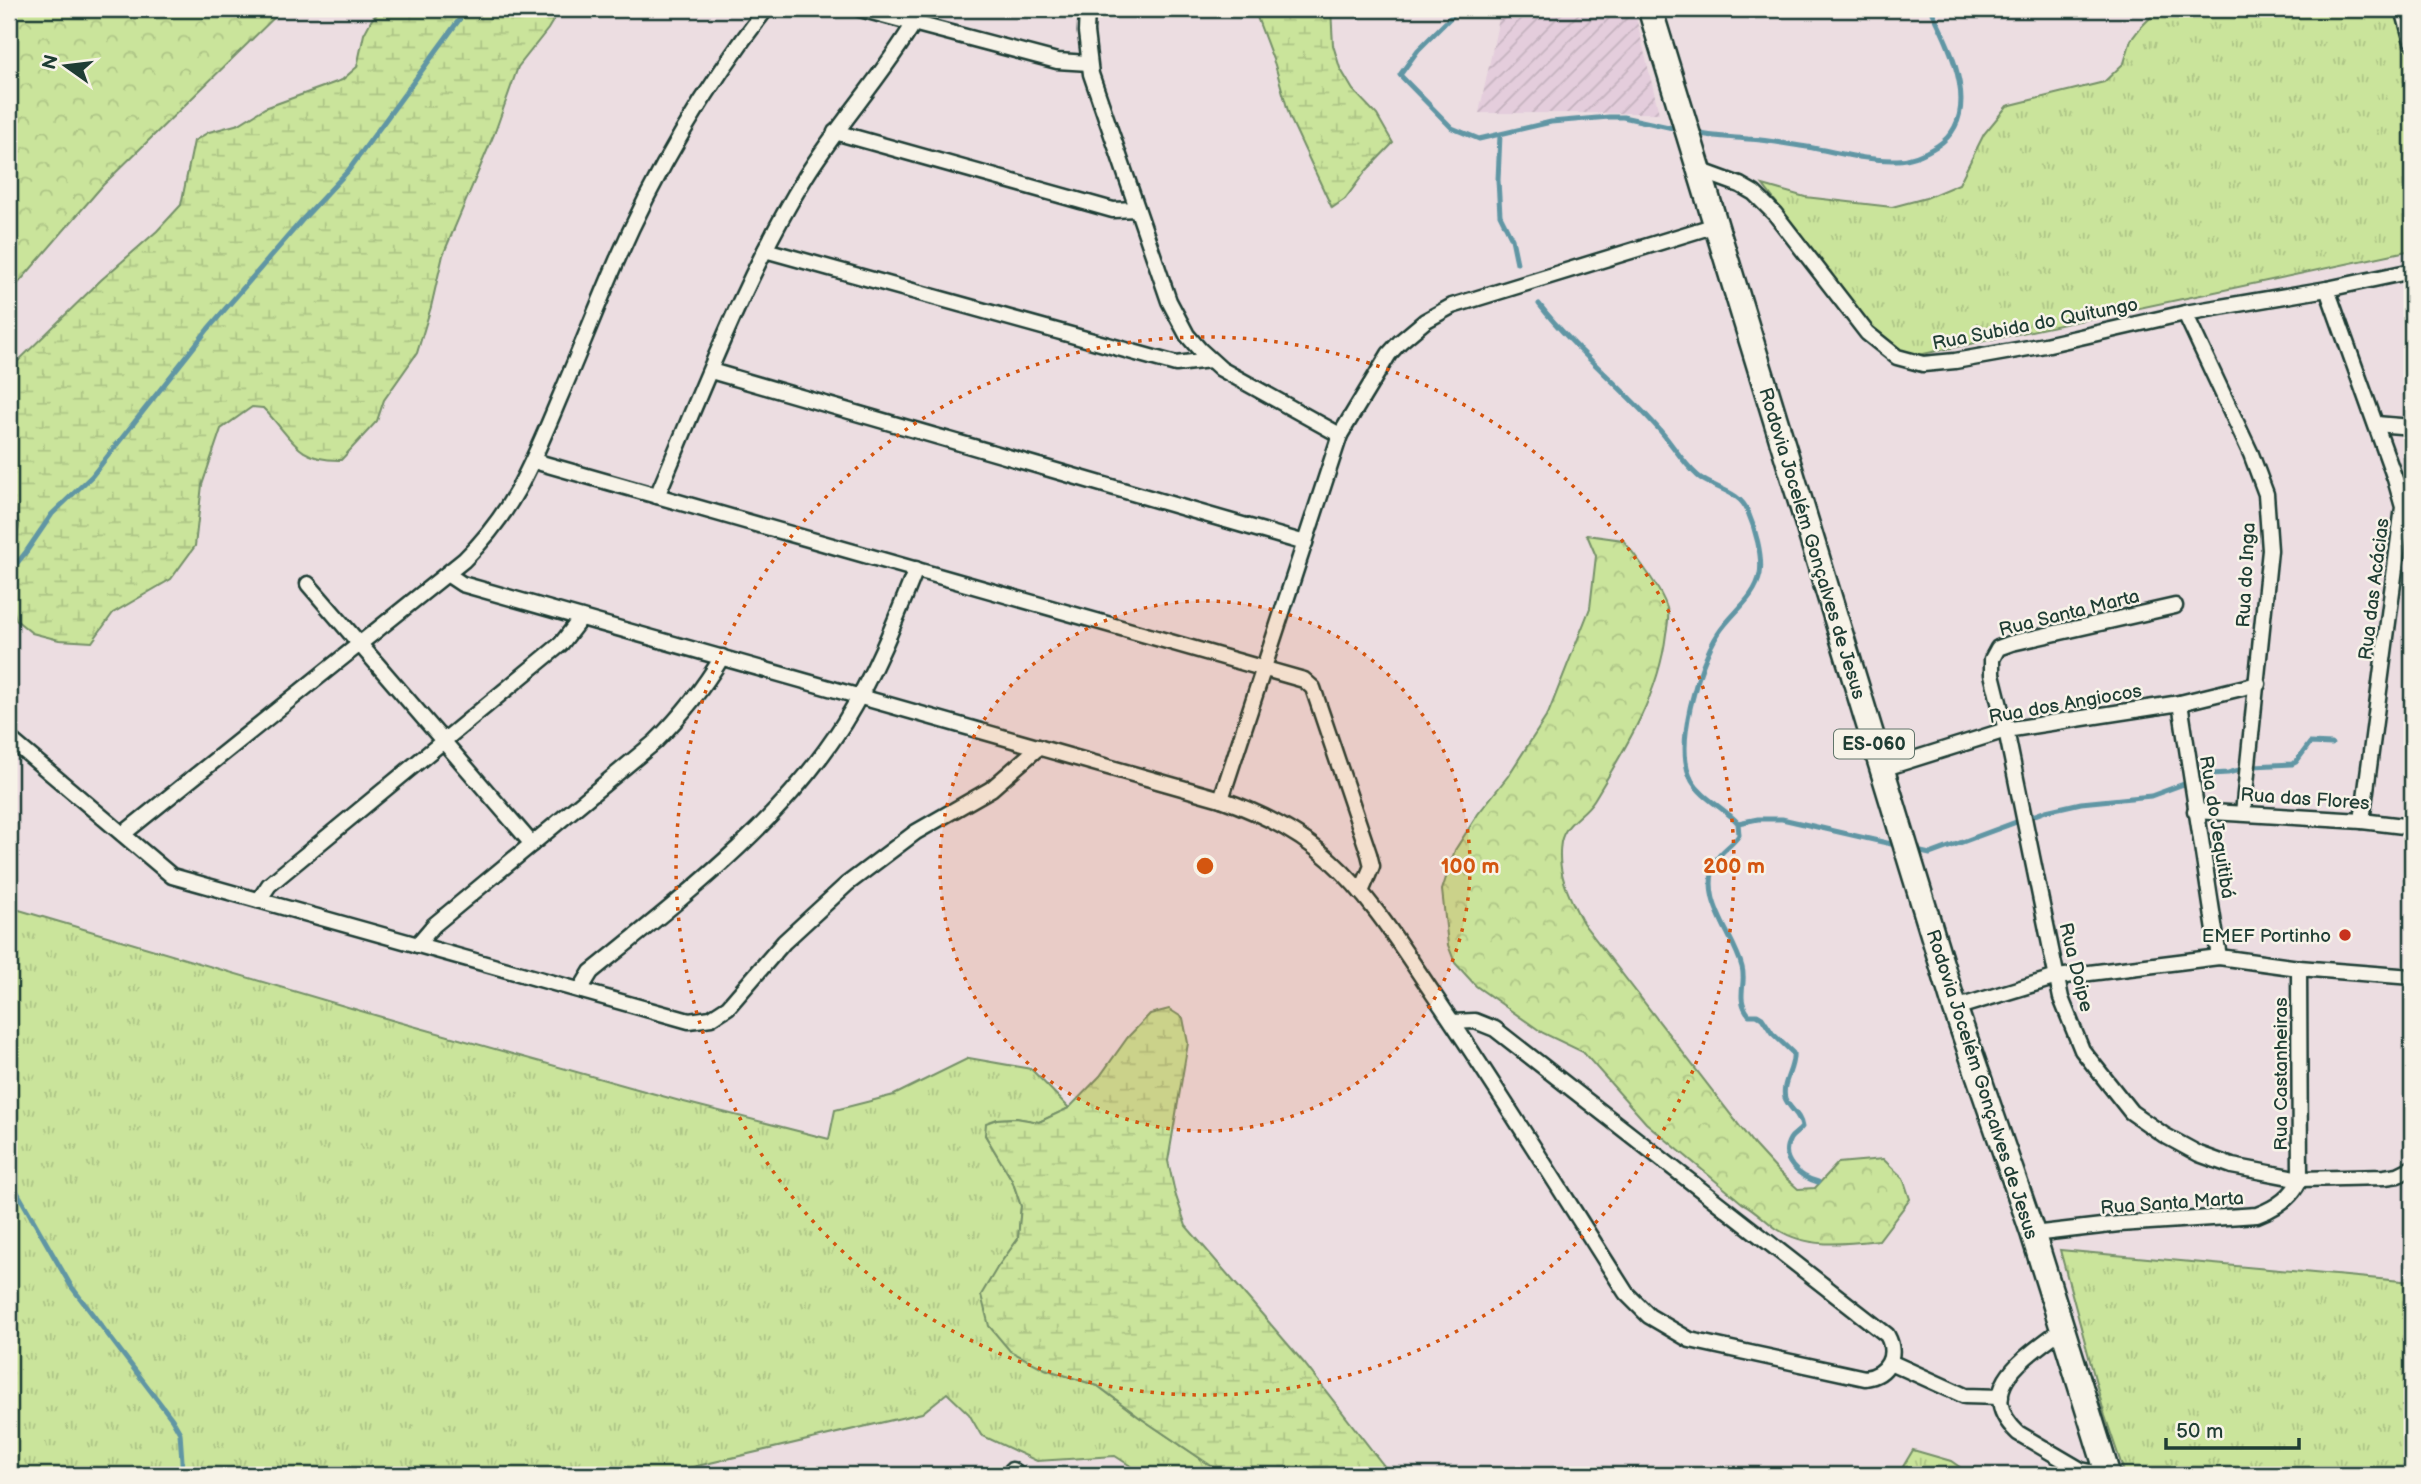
<svg xmlns="http://www.w3.org/2000/svg" width="2421" height="1484" font-family="'Balsamiq Sans',sans-serif">
<style>
.industrial{fill:url(#industrial-furrows)}
.grass{fill:url(#grass-tufts);stroke:#749068;stroke-width:2}
.forest{fill:url(#forest-crowns);stroke:#749068;stroke-width:2}
.wetland{fill:url(#wetland-marsh);stroke:#749068;stroke-width:2}
.lines{fill:none;stroke-linecap:round;stroke-linejoin:round}
.stream{stroke:#6196a4;stroke-width:5}
.minor-casing{stroke:#1f3d34;stroke-width:19}
.primary-casing{stroke:#1f3d34;stroke-width:28}
.minor{stroke:#f7f3e8;stroke-width:14}
.primary{stroke:#f7f3e8;stroke-width:23}
.ring{fill:none;stroke:#d45610;stroke-width:3.5;stroke-dasharray:3.5 7}
.poi-dot{fill:#c8321e;stroke:#f7f3e8;stroke-width:2.5}
.labels{text-anchor:middle;stroke-width:5;stroke-linejoin:round;paint-order:stroke}
.shield{fill:#f7f3e8;stroke:#60746a;stroke-width:2}
.shield-label{font-size:18px;font-weight:bold;fill:#1f3d34}
.street-label{font-size:19px;fill:#1f3d34;stroke:#f7f3e8}
.poi-label{font-size:19px;fill:#1f3d34;stroke:#f7f3e8;text-anchor:end}
.centre{fill:#d45610;stroke:#f7f3e8;stroke-width:3.5}
.ring-label{font-size:21px;text-anchor:middle;font-weight:bold;fill:#d45610;stroke:#f7f3e8;stroke-width:5;stroke-linejoin:round;paint-order:stroke}
</style>
<defs>
<pattern id="industrial-furrows" width="10" height="10" patternUnits="userSpaceOnUse" patternTransform="scale(1.75)"><rect width="10" height="10" fill="#e4cddc"/><path d="M-1 1l2-2M0 10L10 0M9 11l2-2" fill="none" stroke="#c3b1bd"/></pattern>
<pattern id="grass-tufts" width="24" height="20" patternUnits="userSpaceOnUse" patternTransform="scale(1.75)"><rect width="24" height="20" fill="#cae49b"/><path d="M3 7l-1-3M5 7V3M7 7l1-3M15 17l-1-3M17 17v-4M19 17l1-3" fill="none" stroke="#adc486"/></pattern>
<pattern id="forest-crowns" width="20" height="18" patternUnits="userSpaceOnUse" patternTransform="scale(1.75)"><rect width="20" height="18" fill="#cae49b"/><path d="M2 6a3 3 0 1 1 6 0M12 15a3 3 0 1 1 6 0" fill="none" stroke="#adc486"/></pattern>
<pattern id="wetland-marsh" width="20" height="14" patternUnits="userSpaceOnUse" patternTransform="scale(1.75)"><rect width="20" height="14" fill="#cae49b"/><path d="M1 5h8M5 5V1M11 12h8M15 12V8" fill="none" stroke="#adc486"/></pattern>
</defs>
<rect width="100%" height="100%" fill="#ecdde1"/>
<filter id="ink" filterUnits="userSpaceOnUse"><feTurbulence type="fractalNoise" baseFrequency=".0143" numOctaves="2"/><feDisplacementMap in="SourceGraphic" scale="14" xChannelSelector="R" yChannelSelector="G"/><feConvolveMatrix kernelMatrix="1 2 1 2 8 2 1 2 1" color-interpolation-filters="sRGB"/></filter>
<g filter="url(#ink)">
<!-- industrial -->
<polygon class="industrial" points="1501,9 1634,9 1659,113 1479,113"/>
<!-- grass -->
<g class="grass">
<polygon points="2159,9 2412,9 2412,250 1895,360 1763,185 1805,197 1892,207 1926,198 1959,184 1984,134 2007,106 2104,82 2124,63 2131,40 2141,27"/>
<polygon points="9,907 395,1021 680,1101 829,1139 835,1110 894,1095 969,1058 1031,1069 1069,1108 1039,1122 1016,1118 997,1119 985,1135 1012,1180 1021,1206 1018,1239 997,1268 1045,1369 1098,1386 1139,1417 1210,1465 1221,1475 1145,1475 1115,1456 1037,1461 981,1435 969,1414 947,1393 922,1413 659,1475 9,1475"/>
<polygon points="2060,1250 2412,1282 2412,1475 2125,1475 2105,1416"/>
<polygon points="1913,1450 1951,1461 1971,1475 1898,1475"/>
</g>
<!-- forest -->
<g class="forest">
<polygon points="23,9 283,9 103,185 9,294 9,21"/>
<path d="M1587 535 1623 540C1635 555 1666 595 1668 613 1669 619 1667 628 1666 634 1659 695 1625 749 1594 800 1584 816 1565 822 1561 842 1556 872 1569 897 1583 923L1755 1146 1777 1170 1798 1189 1815 1188 1838 1163 1883 1159 1903 1178 1910 1199 1879 1240C1845 1244 1807 1249 1777 1229 1765 1221 1756 1210 1742 1203L1646 1123 1583 1052 1543 1033 1476 986 1455 963 1448 945 1442 890 1455 850 1478 814 1508 776 1548 714 1590 608 1596 556Z"/>
</g>
<!-- wetland -->
<g class="wetland">
<path d="M382 9H560L548 29 518 67 495 132 443 255 431 307 417 353 384 400 377 421 341 460C295 461 292 437 263 408L252 407 221 429 202 485 195 546 171 579 113 613 92 642 59 640 32 633 16 620 9 592 19 525 9 480V377L15 364 101 280 157 231 181 205 194 141 209 132 239 124 265 108 342 80 357 67 364 34 372 19Z"/>
<polygon points="1254,9 1331,9 1333,45 1340,68 1353,90 1377,115 1393,143 1366,171 1345,199 1332,208 1290,118 1275,65"/>
<polygon points="1169,1009 1183,1018 1188,1043 1168,1161 1175,1193 1186,1226 1304,1363 1391,1475 1221,1475 1210,1465 1139,1417 1098,1386 1045,1369 1010,1351 989,1326 981,1295 997,1268 1018,1239 1021,1206 1012,1180 985,1135 986,1123 997,1119 1016,1118 1039,1122 1069,1108 1100,1076 1128,1037 1150,1014"/>
</g>
<g class="lines">
<!-- stream -->
<g class="stream">
<polyline points="1459,9 1418,50 1400,75 1452,128 1479,139 1551,122 1609,117 1623,117 1682,130"/>
<path d="M1695 133C1713 137 1730 137 1748 139 1768 140 1787 144 1807 147 1837 152 1866 161 1897 160 1910 160 1926 153 1937 146 1985 115 1949 46 1931 9"/>
<polyline points="1500,135 1498,180 1500,215 1512,239 1517,263"/>
<path d="M1539 304C1573 348 1620 385 1657 427 1671 442 1682 462 1698 476 1713 489 1740 490 1748 512 1755 528 1763 556 1760 574 1755 599 1731 613 1718 634 1698 665 1673 747 1692 781 1702 798 1724 808 1738 823L1739 835C1733 845 1722 850 1717 859 1697 899 1733 932 1742 967 1747 985 1735 997 1749 1015H1757L1762 1018 1772 1033 1793 1053C1795 1068 1781 1083 1785 1098 1789 1109 1800 1113 1802 1127 1799 1132 1793 1134 1790 1139 1778 1160 1800 1177 1818 1182"/>
<polyline points="9,573 26,552 52,514 92,476 208,329 303,219 348,171 467,9"/>
<polyline points="1738,823 1758,819 1782,819 1900,846"/>
<polyline points="1912,850 1930,854 2046,811 2081,803 2151,796 2211,774 2228,773 2254,766 2292,764 2296,762 2310,743 2332,744"/>
<polyline points="9,1178 71,1286 172,1419 180,1433 183,1475"/>
</g>
<defs>
<g id="minor">
<polyline points="860,9 1057,61 1089,63"/>
<polyline points="1087,9 1086,32 1091,74 1169,301 1187,335 1200,350 1221,369 1340,435"/>
<polyline points="2403,9 2412,42"/>
<polyline points="835,132 1113,210 1137,209"/>
<polyline points="1699,170 1740,185 1754,193 1775,214 1867,333 1897,357 1923,364 1955,361 2045,345 2185,313 2327,289 2412,271"/>
<polyline points="765,250 1176,364 1210,360"/>
<polyline points="2327,289 2395,479 2403,507 2362,821"/>
<polyline points="2185,313 2251,454 2266,494 2270,550 2243,813"/>
<polyline points="711,371 1305,543"/>
<polyline points="2376,424 2412,427"/>
<polyline points="534,461 1304,680 1313,688 1369,854 1372,866 1361,892"/>
<path d="M657 496C703 388 745 276 806 176 839 123 882 77 914 23"/>
<path d="M447 574 462 584 1221 799C1261 813 1299 832 1331 861 1373 899 1402 948 1434 995 1500 1092 1562 1193 1626 1293L1649 1316 1690 1340 1865 1378C1888 1375 1898 1355 1887 1335L1495 1029 1475 1021 1452 1022"/>
<polyline points="308,584 532,844"/>
<polyline points="2175,606 2012,643 1998,648 1992,659 1992,674 2006,730 2061,998 2082,1050 2131,1112 2164,1135 2199,1154 2232,1166 2300,1179 2385,1177 2398,1175 2412,1168"/>
<polyline points="2180,703 2219,957"/>
<polyline points="9,738 172,876 689,1021 711,1018 728,1007 784,942 847,884 916,832 991,789 1039,747"/>
<polyline points="1882,769 2006,730 2180,703 2258,684"/>
<polyline points="1221,799 1340,435 1389,354 1400,342 1425,321 1452,306 1716,225"/>
<polyline points="2195,811 2362,821 2412,827"/>
<path d="M123 834 464 560C515 510 533 461 560 397 579 353 596 309 615 265 654 174 706 87 766 9"/>
<polyline points="259,900 269,885 281,875 561,644 581,618"/>
<path d="M417 945 434 925 655 742C681 716 703 689 722 657"/>
<path d="M580 990 591 972C681 899 782 822 844 723 874 675 895 622 916 569"/>
<polyline points="1955,1008 2057,977 2219,957 2299,968 2412,977"/>
<path d="M2033 1234 2119 1224 2257 1215C2276 1208 2292 1198 2300 1179L2299 968"/>
<path d="M2062 1329C2029 1355 1971 1388 2018 1433L2081 1470 2107 1475"/>
<polyline points="1890,1362 1965,1396 2001,1397"/>
<polyline points="1012,1470 1018,1475"/>
</g>
<polyline id="primary" points="1650,9 1955,1008 2033,1234 2108,1475"/>
</defs>
<!-- minor casing -->
<use href="#minor" class="minor-casing"/>
<!-- primary casing -->
<use href="#primary" class="primary-casing"/>
<!-- minor -->
<use href="#minor" class="minor"/>
<!-- primary -->
<use href="#primary" class="primary"/>
</g>
</g>
<!-- distance rings -->
<circle cx="1205" cy="866" r="265" fill="#d45610" fill-opacity=".12"/>
<g class="ring">
<circle cx="1205" cy="866" r="265"/>
<circle cx="1205" cy="866" r="529"/>
</g>
<!-- markers -->
<circle class="poi-dot" cx="2345" cy="935" r="7"/>
<g class="labels">
<!-- shield labels -->
<rect class="shield" x="1834" y="729.5" width="80" height="29" rx="5"/>
<g class="shield-label">
<text x="1874" y="750">ES-060</text>
</g>
<!-- street labels -->
<g class="street-label">
<text transform="translate(2035 323) rotate(-11)" y="7">Rua Subida do Quitungo</text>
<text transform="translate(1813 543) rotate(73)" y="7">Rodovia Jocelém Gonçalves de Jesus</text>
<text transform="translate(2245 575) rotate(-87)" y="7">Rua do Inga</text>
<text transform="translate(2373 589) rotate(-83)" y="7">Rua das Acácias</text>
<text transform="translate(2069 612) rotate(-14)" y="7">Rua Santa Marta</text>
<text transform="translate(2065 703) rotate(-10)" y="7">Rua dos Angiocos</text>
<text transform="translate(2305 798) rotate(4)" y="7">Rua das Flores</text>
<text transform="translate(2218 827) rotate(81)" y="7">Rua do Jequitibá</text>
<text transform="translate(2077 967) rotate(76)" y="7">Rua Doipe</text>
<text transform="translate(2280 1074) rotate(-90)" y="7">Rua Castanheiras</text>
<text transform="translate(1983 1084) rotate(72)" y="7">Rodovia Jocelém Gonçalves de Jesus</text>
<text transform="translate(2172 1202) rotate(-4)" y="7">Rua Santa Marta</text>
</g>
<!-- poi labels -->
<g class="poi-label">
<text x="2331" y="942">EMEF Portinho</text>
</g>
</g>
<circle cx="1205" cy="866" r="10" class="centre"/>
<g class="ring-label">
<text x="1470" y="873">100 m</text>
<text x="1734" y="873">200 m</text>
</g>
<!-- margin -->
<rect width="2421" height="1484" fill="none" stroke="#f7f3e8" stroke-width="35"/>
<rect x="18" y="18" width="2386" height="1449" fill="none" stroke="#1f3d34" stroke-width="2.5" filter="url(#ink)"/>
<!-- north arrow -->
<g transform="translate(66 66) rotate(284)" stroke="#f7f3e8" stroke-width="5" paint-order="stroke">
<path d="M0-5L12 26L0 18L-12 26Z" fill="#1f3d34"/>
<text y="-10" font-size="19" font-weight="bold" text-anchor="middle" fill="#1f3d34">N</text>
</g>
<!-- scale -->
<path d="M2166 1438v10h133v-10" fill="none" stroke="#1f3d34" stroke-width="3.5"/>
<text x="2176" y="1438" font-size="21" fill="#1f3d34" stroke="#f7f3e8" stroke-width="5" paint-order="stroke">50 m</text>
</svg>
